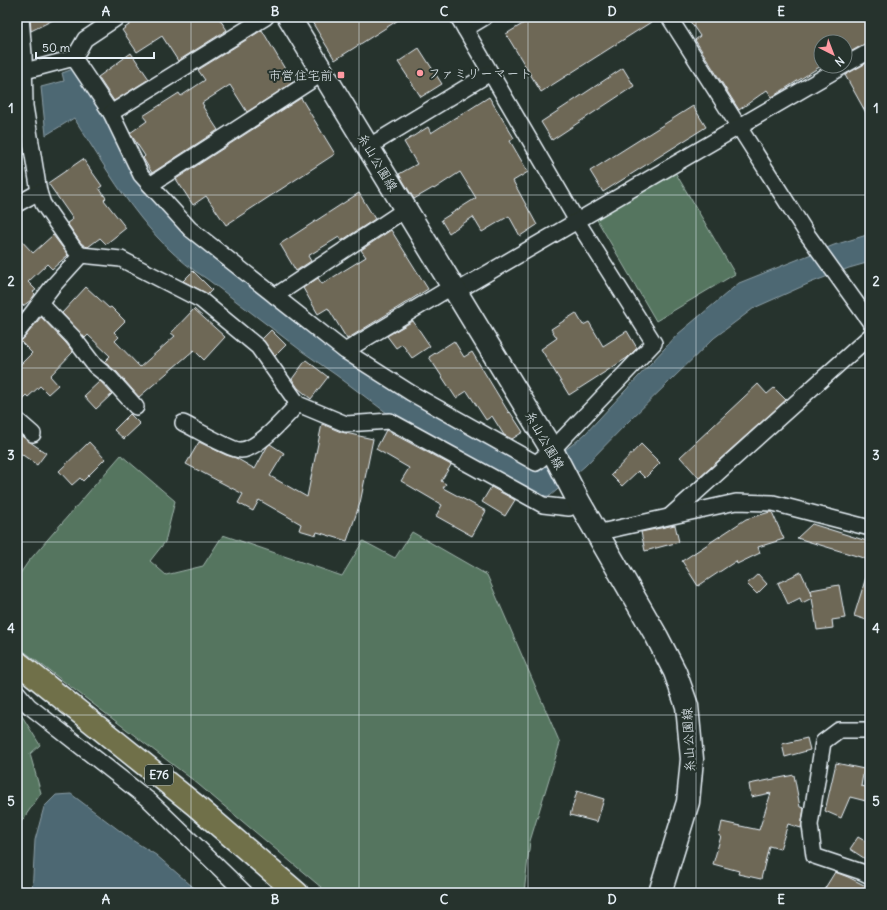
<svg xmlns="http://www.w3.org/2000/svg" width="887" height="910" font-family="Delius,'Klee One',sans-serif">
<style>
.green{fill:#55755e;stroke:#9eb3ab}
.water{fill:#4e6873;stroke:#8c9fa8}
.building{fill:#6e6756;stroke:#e8f1f8}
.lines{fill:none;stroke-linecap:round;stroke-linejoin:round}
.minor-casing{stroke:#e8f1f8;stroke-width:18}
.secondary-casing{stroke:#e8f1f8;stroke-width:25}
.motorway-casing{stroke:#e8f1f8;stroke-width:25}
.minor{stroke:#26332d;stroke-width:15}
.secondary{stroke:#26332d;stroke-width:22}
.motorway{stroke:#70704a;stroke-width:22}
.grid{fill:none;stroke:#e8f1f8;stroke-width:1;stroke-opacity:0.55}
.poi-dot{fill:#ff9aa2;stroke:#26332d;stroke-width:1.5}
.labels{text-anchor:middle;stroke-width:4;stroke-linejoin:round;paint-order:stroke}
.shield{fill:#26332d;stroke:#aeb8bb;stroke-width:1}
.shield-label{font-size:12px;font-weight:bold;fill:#e8f1f8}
.poi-label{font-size:13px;fill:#e8f1f8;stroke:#26332d;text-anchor:start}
.street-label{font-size:13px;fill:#e8f1f8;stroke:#26332d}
.neatline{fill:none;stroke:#e8f1f8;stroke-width:1.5}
.grid-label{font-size:13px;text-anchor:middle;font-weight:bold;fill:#e8f1f8}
</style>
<rect width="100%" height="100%" fill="#26332d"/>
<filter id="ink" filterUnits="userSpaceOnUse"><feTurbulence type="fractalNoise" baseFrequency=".025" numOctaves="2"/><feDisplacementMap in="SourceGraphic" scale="8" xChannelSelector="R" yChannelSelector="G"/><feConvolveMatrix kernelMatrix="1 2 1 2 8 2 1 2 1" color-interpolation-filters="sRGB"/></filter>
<g filter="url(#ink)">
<!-- green -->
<g class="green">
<polygon points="675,172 735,274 656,321 596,218"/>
<polygon points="121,455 175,501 165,542 150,561 166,575 203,566 223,535 342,576 363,541 395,558 412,532 487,575 560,743 530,841 524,893 328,893 193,780 17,646 17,578 28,562"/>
<polygon points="17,708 40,745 30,754 41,793 17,828"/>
</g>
<!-- water -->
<g class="water">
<path d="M73 69 110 122 141 181 428 410 538 470 573 444 585 434 678 334 739 283 834 245 870 234V262L849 268 810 283 754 308 714 338 628 422 585 466 550 496H541L506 482 509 477 456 452 399 422 336 375 303 352 207 279C147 242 111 176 74 118L46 135 41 87 64 81 62 73Z"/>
<polygon points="71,794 132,840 156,855 200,893 32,893 35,840 44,807 56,795"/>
</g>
<!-- building -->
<g class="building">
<polygon points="30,17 59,17 31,31"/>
<polygon points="140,17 218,17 227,30 178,61 162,36 137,52 122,30"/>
<polygon points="309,17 403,17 335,60"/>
<polygon points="534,17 659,17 541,92 506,34"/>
<polygon points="687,17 870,17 870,42 866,43 845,55 845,42 821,42 821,66 772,97 767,90 739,110 695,40 700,36"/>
<polygon points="262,30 292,81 292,83 247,112 230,85 202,103 204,106 203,107 218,130 152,173 143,158 145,156 130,133 147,121 143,116 179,93 181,96 205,80 198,70"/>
<polygon points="419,48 442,84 421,97 398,62"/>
<polygon points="131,53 149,79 114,101 98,77"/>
<polygon points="870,61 870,120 845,75"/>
<polygon points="623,68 634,86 552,140 541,122"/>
<polygon points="489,97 514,138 510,141 528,172 513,181 537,225 520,236 509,216 482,232 473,217 449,233 441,220 476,198 460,172 434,189 433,188 414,199 399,174 417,164 404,142 428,127 431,133 456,117 456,118"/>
<polygon points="301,98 335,154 226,225 206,196 193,205 176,179"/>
<polygon points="693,106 706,127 603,192 590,171"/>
<polygon points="83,159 102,186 99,188 106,198 104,200 126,228 106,244 100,238 88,247 85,246 81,243 67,223 73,219 48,183"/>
<polygon points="359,193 375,219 341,241 339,237 308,256 311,261 296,271 280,244"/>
<polygon points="391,230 428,289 347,339 328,308 318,314 303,288 318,278 322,284 366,257 361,250"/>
<polygon points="53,235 68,255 52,269 47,264 28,282 36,290 33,292 35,294 31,300 23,306 17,300 17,236 33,253"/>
<polygon points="193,271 212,290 208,294 183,281"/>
<polygon points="86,287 109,308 111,307 125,321 114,332 119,337 115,341 140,367 175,336 171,333 194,309 225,337 204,360 194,350 139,397 117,372 104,362 110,356 88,335 85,338 62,313"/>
<polygon points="576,313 583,325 589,322 603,346 627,331 637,348 627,358 569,395 541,349 557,338 551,329"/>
<polygon points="41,317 66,343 73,352 50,376 58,385 48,394 40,386 28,397 26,395 17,404 17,368 32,353 20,341 24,338"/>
<polygon points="413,321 430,346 412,358 402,344 396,348 387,336"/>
<polygon points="271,330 286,345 275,356 262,339"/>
<polygon points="454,341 464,357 472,352 509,413 510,412 523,432 512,439 504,435 492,416 486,420 467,391 456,398 429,357"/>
<polygon points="306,360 328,377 311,399 298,388 292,379"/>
<polygon points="100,381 112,394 96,409 84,396"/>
<polygon points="758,384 767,394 774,388 786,400 699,478 680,457"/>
<polygon points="130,414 140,424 124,439 114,430"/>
<polygon points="322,424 341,432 373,439 360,503 347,541 317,532 316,535 299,530 301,524 259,500 253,511 238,503 243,494 186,464 199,442 226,455 236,458 255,469 267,447 270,444 284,453 270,476 307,497"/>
<polygon points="386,430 451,465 441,481 446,484 443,488 486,511 472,536 436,516 442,505 401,481 409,468 376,449"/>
<polygon points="17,433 46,453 37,465 17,451"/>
<polygon points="89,442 105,459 83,481 80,478 72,485 59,471"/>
<polygon points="641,444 660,463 645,478 638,471 622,486 611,475"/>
<polygon points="491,487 515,500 505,516 482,502"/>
<polygon points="770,512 772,512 784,539 758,547 760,553 737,564 736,561 698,586 682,561 746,519"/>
<polygon points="812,524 870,542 870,560 797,538"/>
<polygon points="675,525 679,542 645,551 641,532"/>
<polygon points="801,572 812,596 811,590 839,585 845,618 832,620 833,628 817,630 812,598 802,603 800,598 788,604 778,583"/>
<polygon points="758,574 767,584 757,594 747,584"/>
<polygon points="867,574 870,574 870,621 854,616"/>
<polygon points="807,738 810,750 785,757 782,744"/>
<polygon points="836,763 864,769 861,786 870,788 870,802 850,797 841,818 825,811"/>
<polygon points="794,775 800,807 804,808 801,828 788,824 780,849 769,846 761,879 738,874 739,871 713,864 721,836 719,836 722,822 759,830 771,793 751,797 749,784"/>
<polygon points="577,791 604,799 597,822 570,815"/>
<polygon points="858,837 870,844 870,862 850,849"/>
<polygon points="835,872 848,877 870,888 870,893 822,893"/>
</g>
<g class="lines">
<defs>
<g id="minor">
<polyline points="21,17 24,55 25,106 39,192 43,204 75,250 81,255 121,259 201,300 258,347 298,404 346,424 390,421 543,505 569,508 579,502"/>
<polyline points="669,17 807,234 870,322"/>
<polyline points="465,29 485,17"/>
<polyline points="74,58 85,39 118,17"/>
<polyline points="845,65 870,51"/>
<polyline points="25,71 74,58 111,113 141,175 190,229 345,351 411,393 536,463 552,450 654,343 577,221 458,17"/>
<polyline points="111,113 266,17"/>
<polyline points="368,147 490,73"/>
<polyline points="150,185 323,73"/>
<polyline points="17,204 39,192"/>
<polyline points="457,291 843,66"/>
<polyline points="275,296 406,209"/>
<polyline points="40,303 73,337 95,366 110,378 136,407"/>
<polyline points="17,333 52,287 81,255"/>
<polyline points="345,351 453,286"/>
<polyline points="17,420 33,434"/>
<path d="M183 423C194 428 232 451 241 450 259 449 285 417 298 404"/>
<polyline points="670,516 870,336"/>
<polyline points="596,533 736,502 773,503 870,528"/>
<polyline points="17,692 29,706 150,801 245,893"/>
<polyline points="870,730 839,730 823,742 810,825 814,856 862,872 870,876"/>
</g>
<polyline id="secondary" points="289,17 552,450 579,502 657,637 675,672 687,706 692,759 688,802 660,893"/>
<polyline id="motorway" points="17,662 195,805 297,893"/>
</defs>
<!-- minor casing -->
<use href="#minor" class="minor-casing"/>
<!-- secondary casing -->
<use href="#secondary" class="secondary-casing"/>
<!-- motorway casing -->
<use href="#motorway" class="motorway-casing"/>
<!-- minor -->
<use href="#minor" class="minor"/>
<!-- secondary -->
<use href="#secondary" class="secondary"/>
<!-- motorway -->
<use href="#motorway" class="motorway"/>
</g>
</g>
<!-- grid -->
<path class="grid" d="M191 17V893M359 17V893M528 17V893M696 17V893M17 195H870M17 368H870M17 542H870M17 715H870"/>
<!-- markers -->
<g class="poi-dot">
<circle cx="420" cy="73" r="4"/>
<rect x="337" y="71" width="8" height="8" rx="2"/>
</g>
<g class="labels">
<!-- shield labels -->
<rect class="shield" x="145" y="765" width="28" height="20" rx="3"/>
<g class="shield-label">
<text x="159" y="779">E76</text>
</g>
<!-- poi labels -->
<g class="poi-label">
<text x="428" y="78">ファミリーマート</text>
<text x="333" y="80" text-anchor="end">市営住宅前</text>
</g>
<!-- street labels -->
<g class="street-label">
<text transform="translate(378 162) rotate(59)" y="5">糸山公園線</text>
<text transform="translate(545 440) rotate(60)" y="5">糸山公園線</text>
<text transform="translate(688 740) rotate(-93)" y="5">糸山公園線</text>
</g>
</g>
<!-- margin -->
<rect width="887" height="910" fill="none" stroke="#26332d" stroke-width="44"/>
<!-- north arrow -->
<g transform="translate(833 54) rotate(138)"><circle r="19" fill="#26332d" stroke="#747f7e"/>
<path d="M0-3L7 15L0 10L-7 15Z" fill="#ff9aa2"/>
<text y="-6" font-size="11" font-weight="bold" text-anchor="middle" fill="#e8f1f8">N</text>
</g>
<!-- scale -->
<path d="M36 52v6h118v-6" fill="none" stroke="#e8f1f8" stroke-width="2"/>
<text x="42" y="52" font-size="12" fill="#e8f1f8" stroke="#26332d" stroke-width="3" paint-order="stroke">50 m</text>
<rect x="22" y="22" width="843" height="866" class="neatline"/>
<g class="grid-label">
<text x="106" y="16">A</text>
<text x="275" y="16">B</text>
<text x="444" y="16">C</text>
<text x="612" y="16">D</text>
<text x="781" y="16">E</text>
<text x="11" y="113">1</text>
<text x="876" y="113">1</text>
<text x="11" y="286">2</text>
<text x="876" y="286">2</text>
<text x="11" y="460">3</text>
<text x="876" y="460">3</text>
<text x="11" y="633">4</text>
<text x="876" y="633">4</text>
<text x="11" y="806">5</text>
<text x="876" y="806">5</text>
<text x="106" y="904">A</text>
<text x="275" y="904">B</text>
<text x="444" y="904">C</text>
<text x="612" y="904">D</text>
<text x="781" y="904">E</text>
</g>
</svg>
